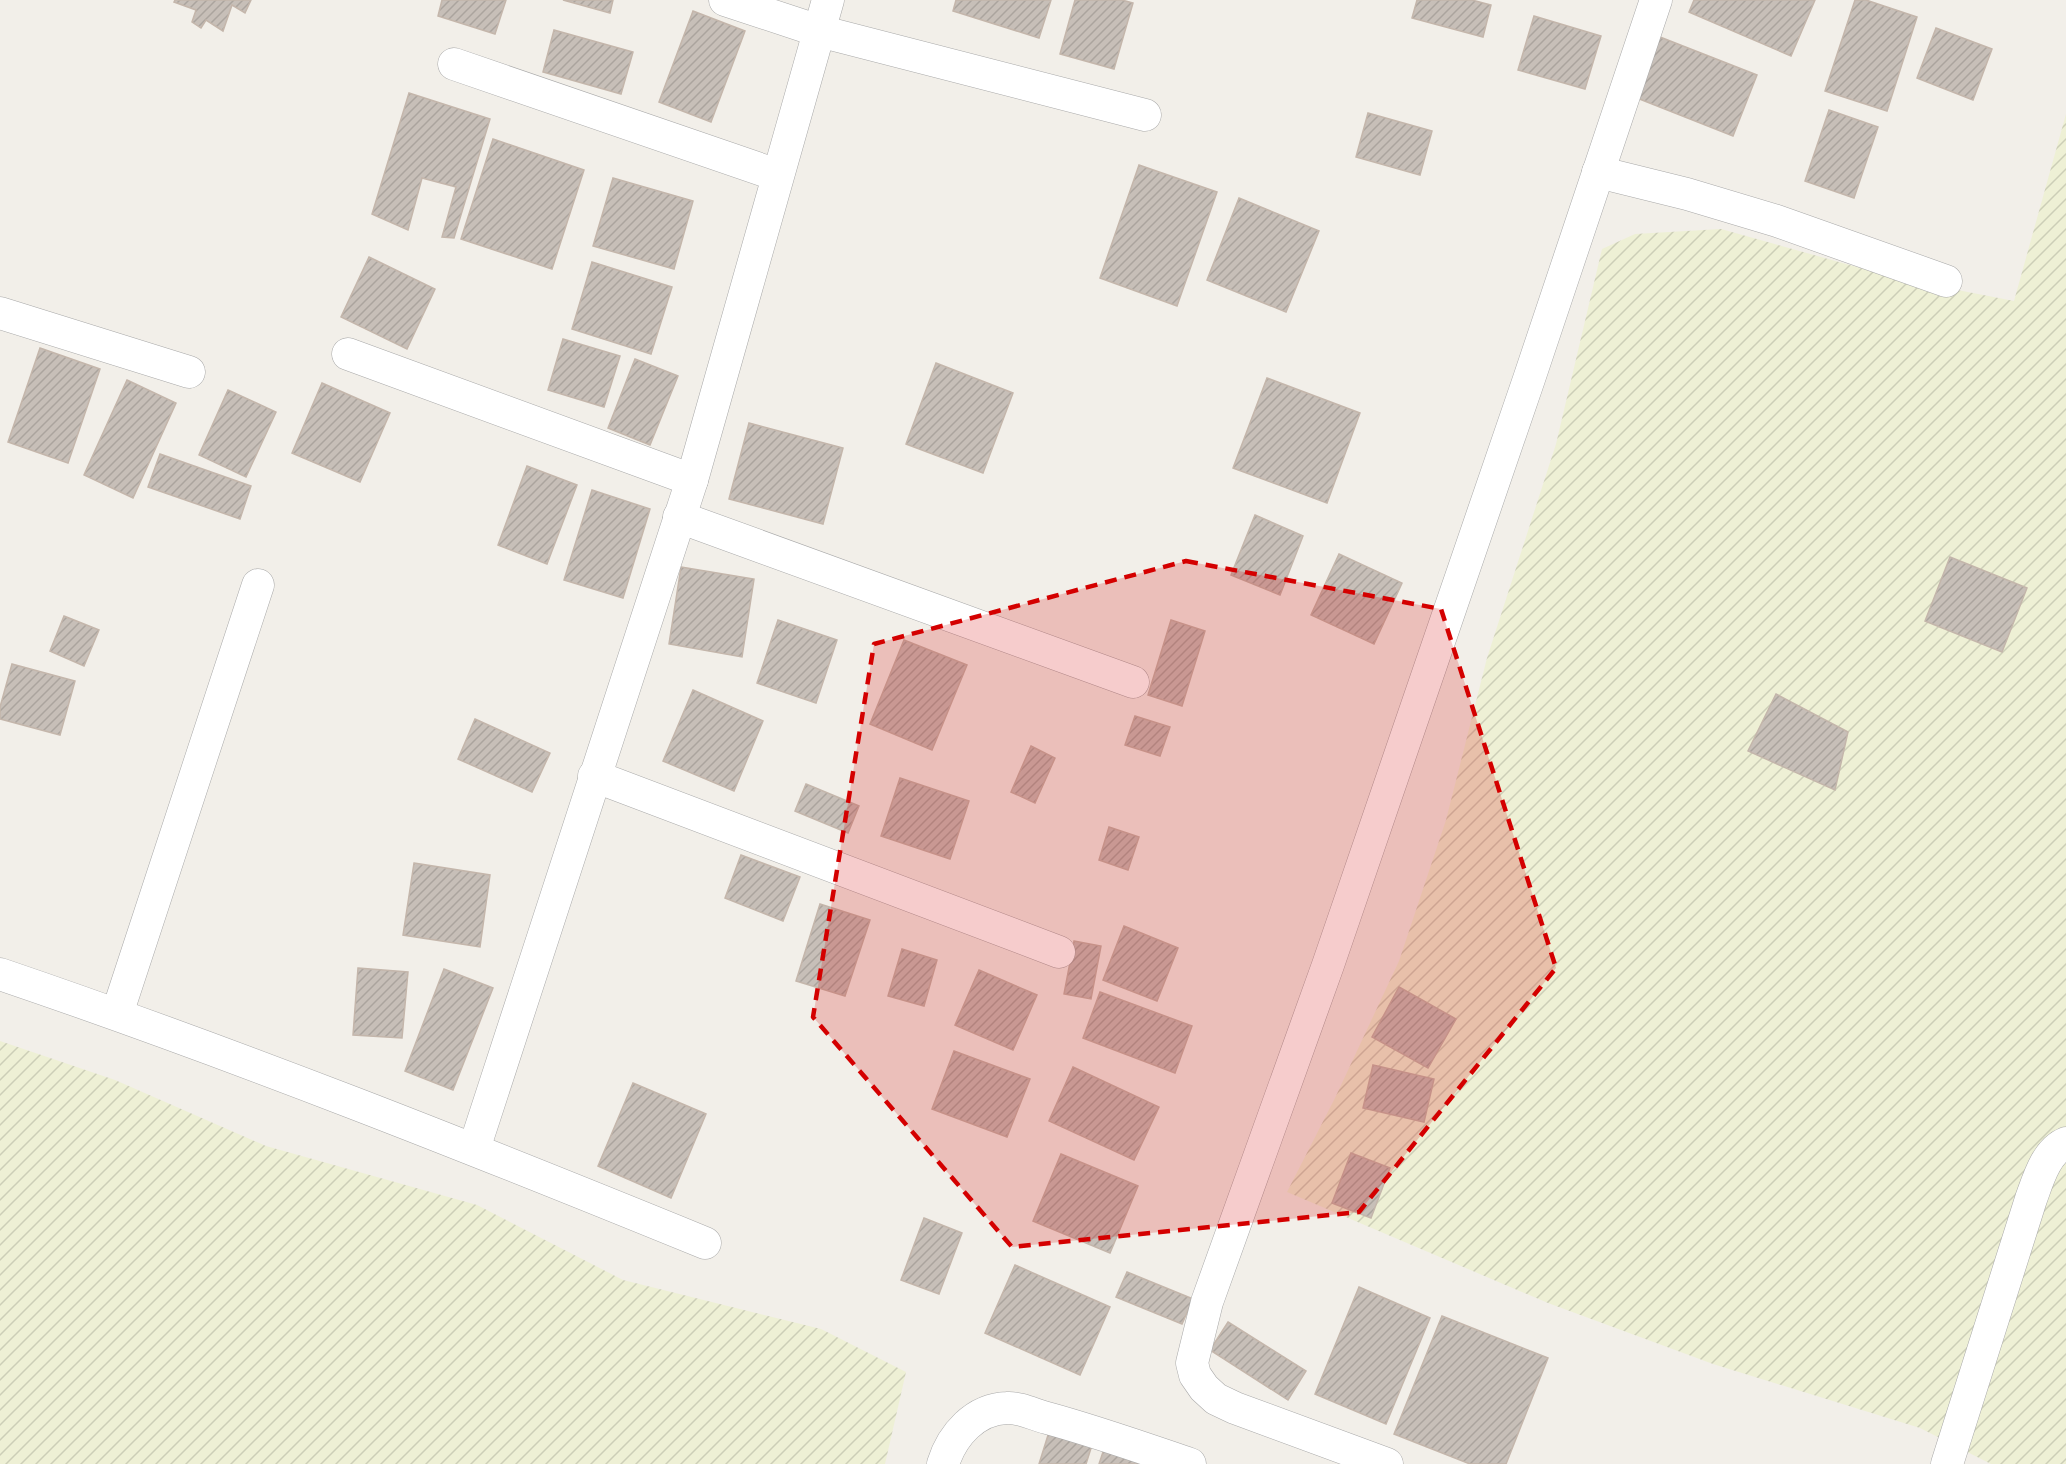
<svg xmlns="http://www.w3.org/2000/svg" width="2066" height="1464" font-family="Jost,sans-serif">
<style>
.farmland{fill:url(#farmland-furrows)}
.building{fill:url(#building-hatch);stroke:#c4b6ab;stroke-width:1.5}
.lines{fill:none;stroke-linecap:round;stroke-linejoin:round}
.minor-casing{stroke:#a9a9a9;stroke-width:33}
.minor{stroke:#fff;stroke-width:32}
.marked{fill:#d40000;fill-opacity:0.2;stroke:#d40000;stroke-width:4.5;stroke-dasharray:12 8;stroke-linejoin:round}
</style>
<defs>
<pattern id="farmland-furrows" width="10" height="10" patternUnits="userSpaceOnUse" patternTransform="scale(1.5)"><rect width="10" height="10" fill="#eef0d5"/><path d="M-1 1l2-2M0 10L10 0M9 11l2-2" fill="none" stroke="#ccceb7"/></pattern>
<pattern id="building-hatch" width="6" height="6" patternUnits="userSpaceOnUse" patternTransform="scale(1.5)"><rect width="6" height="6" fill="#c7bfb8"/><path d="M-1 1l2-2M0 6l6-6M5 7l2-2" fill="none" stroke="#aba49e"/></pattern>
</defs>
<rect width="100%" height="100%" fill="#f2efe9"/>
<!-- farmland -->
<g class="farmland">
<polygon points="2066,114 2066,1464 1991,1464 1920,1428 1713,1364 1548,1303 1287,1192 1335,1098 1399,961 1446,820 1487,658 1556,444 1602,249 1635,234 1721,229 1896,278 2014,301"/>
<polygon points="0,1041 115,1080 266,1146 477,1205 623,1280 821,1329 906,1372 885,1464 0,1464"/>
</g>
<!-- building -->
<g class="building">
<polygon points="175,0 251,0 245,13 232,5 223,31 206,20 201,28 192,22 196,10 174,2"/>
<polygon points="442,0 506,0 495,34 438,16"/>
<polygon points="563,0 613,0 610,13"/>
<polygon points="956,0 1051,0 1039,38 953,11"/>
<polygon points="1075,0 1122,0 1133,3 1114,69 1060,54"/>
<polygon points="1417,0 1472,0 1491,5 1483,37 1412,18"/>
<polygon points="1694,0 1815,0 1791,56 1689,12"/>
<polygon points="1855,0 1866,0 1917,17 1887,111 1825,91"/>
<polygon points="693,11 745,31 711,122 659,102"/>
<polygon points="1534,16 1601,36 1585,89 1518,70"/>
<polygon points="1936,28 1992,49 1973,100 1917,78"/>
<polygon points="554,30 633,52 621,94 543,72"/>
<polygon points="1660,37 1757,75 1733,136 1637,98"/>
<polygon points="409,93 490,119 454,238 442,237 456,187 422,178 408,230 372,214"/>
<polygon points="1829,110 1878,127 1854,198 1805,181"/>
<polygon points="1368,113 1432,131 1420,175 1356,157"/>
<polygon points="493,139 584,170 552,269 461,239"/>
<polygon points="1139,165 1217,192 1177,306 1100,278"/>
<polygon points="613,178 693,201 674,269 593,246"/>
<polygon points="1239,198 1319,231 1286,312 1207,280"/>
<polygon points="369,257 435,289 407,349 341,317"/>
<polygon points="592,262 672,287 651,354 572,329"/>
<polygon points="563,339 620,356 604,407 548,390"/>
<polygon points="40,348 100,369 68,463 8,442"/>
<polygon points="635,359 678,376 650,445 608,428"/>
<polygon points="936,363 1013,393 983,473 906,444"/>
<polygon points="1267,378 1360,413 1327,503 1233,468"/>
<polygon points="127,380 176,403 133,498 84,475"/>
<polygon points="322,383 390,413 360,482 292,453"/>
<polygon points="228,390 276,412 246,477 199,455"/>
<polygon points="749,423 843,448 823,524 729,499"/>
<polygon points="160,454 251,486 240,519 148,487"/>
<polygon points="527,466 577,485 547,564 498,545"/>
<polygon points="592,490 650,509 623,598 564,580"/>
<polygon points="1255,515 1303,536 1280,595 1231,575"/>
<polygon points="1339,554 1402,583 1374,644 1311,615"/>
<polygon points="1950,557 2027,588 2002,652 1925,621"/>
<polygon points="681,567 754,579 742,657 669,644"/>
<polygon points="64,616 99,630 84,666 50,651"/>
<polygon points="778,620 837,640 816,703 757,683"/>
<polygon points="1171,620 1205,631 1182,706 1148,695"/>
<polygon points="904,640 967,665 932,750 870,724"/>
<polygon points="12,664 75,681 60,735 0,719 0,707"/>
<polygon points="693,690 763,721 734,791 663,761"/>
<polygon points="1776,694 1848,732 1835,790 1748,751"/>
<polygon points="1135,716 1170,727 1160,756 1125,745"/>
<polygon points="475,719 550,753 532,792 458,759"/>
<polygon points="1031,746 1055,758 1035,803 1011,792"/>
<polygon points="900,778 969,801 950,859 881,836"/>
<polygon points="806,784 859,806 848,833 795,811"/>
<polygon points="1109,827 1139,837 1128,870 1099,860"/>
<polygon points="741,855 800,877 783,921 725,898"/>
<polygon points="414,863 490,875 480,947 403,935"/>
<polygon points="820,904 870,920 845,996 796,981"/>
<polygon points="1124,926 1178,948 1157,1001 1103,980"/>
<polygon points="1074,941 1101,946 1091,999 1064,994"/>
<polygon points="902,949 937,960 924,1006 888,996"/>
<polygon points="358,968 408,972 402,1038 353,1035"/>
<polygon points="444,969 493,988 453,1090 405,1071"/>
<polygon points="979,970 1037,995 1013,1050 955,1025"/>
<polygon points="1399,987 1456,1019 1428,1068 1372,1037"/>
<polygon points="1100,992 1192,1026 1175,1073 1083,1038"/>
<polygon points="954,1051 1030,1079 1007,1137 932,1109"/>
<polygon points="1373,1065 1434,1079 1424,1122 1363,1108"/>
<polygon points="1073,1067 1159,1107 1134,1160 1049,1121"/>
<polygon points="633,1083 706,1114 671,1198 598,1166"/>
<polygon points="1351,1153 1390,1168 1371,1218 1332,1203"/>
<polygon points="1061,1154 1138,1186 1110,1253 1033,1221"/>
<polygon points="924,1218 962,1233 939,1294 901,1280"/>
<polygon points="1015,1265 1110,1307 1080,1375 985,1333"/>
<polygon points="1127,1272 1193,1299 1182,1324 1116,1297"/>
<polygon points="1359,1287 1430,1318 1386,1424 1315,1394"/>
<polygon points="1442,1316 1548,1358 1506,1464 1470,1464 1394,1434"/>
<polygon points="1228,1322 1306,1371 1288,1400 1210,1350"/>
<polygon points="1049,1432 1092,1445 1086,1464 1039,1464"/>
<polygon points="1104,1449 1145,1464 1099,1464"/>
</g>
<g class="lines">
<defs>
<g id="minor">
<polyline points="725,0 819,31 1145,115"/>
<polyline points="454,64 777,175"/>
<polyline points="1598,172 1687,194 1777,221 1946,281"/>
<polyline points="0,313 189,372"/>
<polyline points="348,354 692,480"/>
<polyline points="679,517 1133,682"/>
<polyline points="594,776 1059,952"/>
<path d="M0 974C238 1055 472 1148 705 1243"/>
<polyline points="117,1014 258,585"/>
<polyline points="474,1149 692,480 828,0"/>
<path d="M943 1464C952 1435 975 1409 1007 1408 1019 1407 1035 1415 1047 1418 1095 1431 1143 1448 1190 1464"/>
<polyline points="1387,1464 1235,1408 1216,1399 1204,1388 1195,1375 1192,1363 1207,1302 1328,965 1529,379 1656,0"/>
<path d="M1947 1464 2031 1199C2038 1180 2046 1151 2066 1143"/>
</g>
</defs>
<!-- minor casing -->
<use href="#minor" class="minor-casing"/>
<!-- minor -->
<use href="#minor" class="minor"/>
</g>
<!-- marked area -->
<path class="marked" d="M1186 561 1441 609 1556 968 1359 1212 1012 1247 813 1017 874 644Z"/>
</svg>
